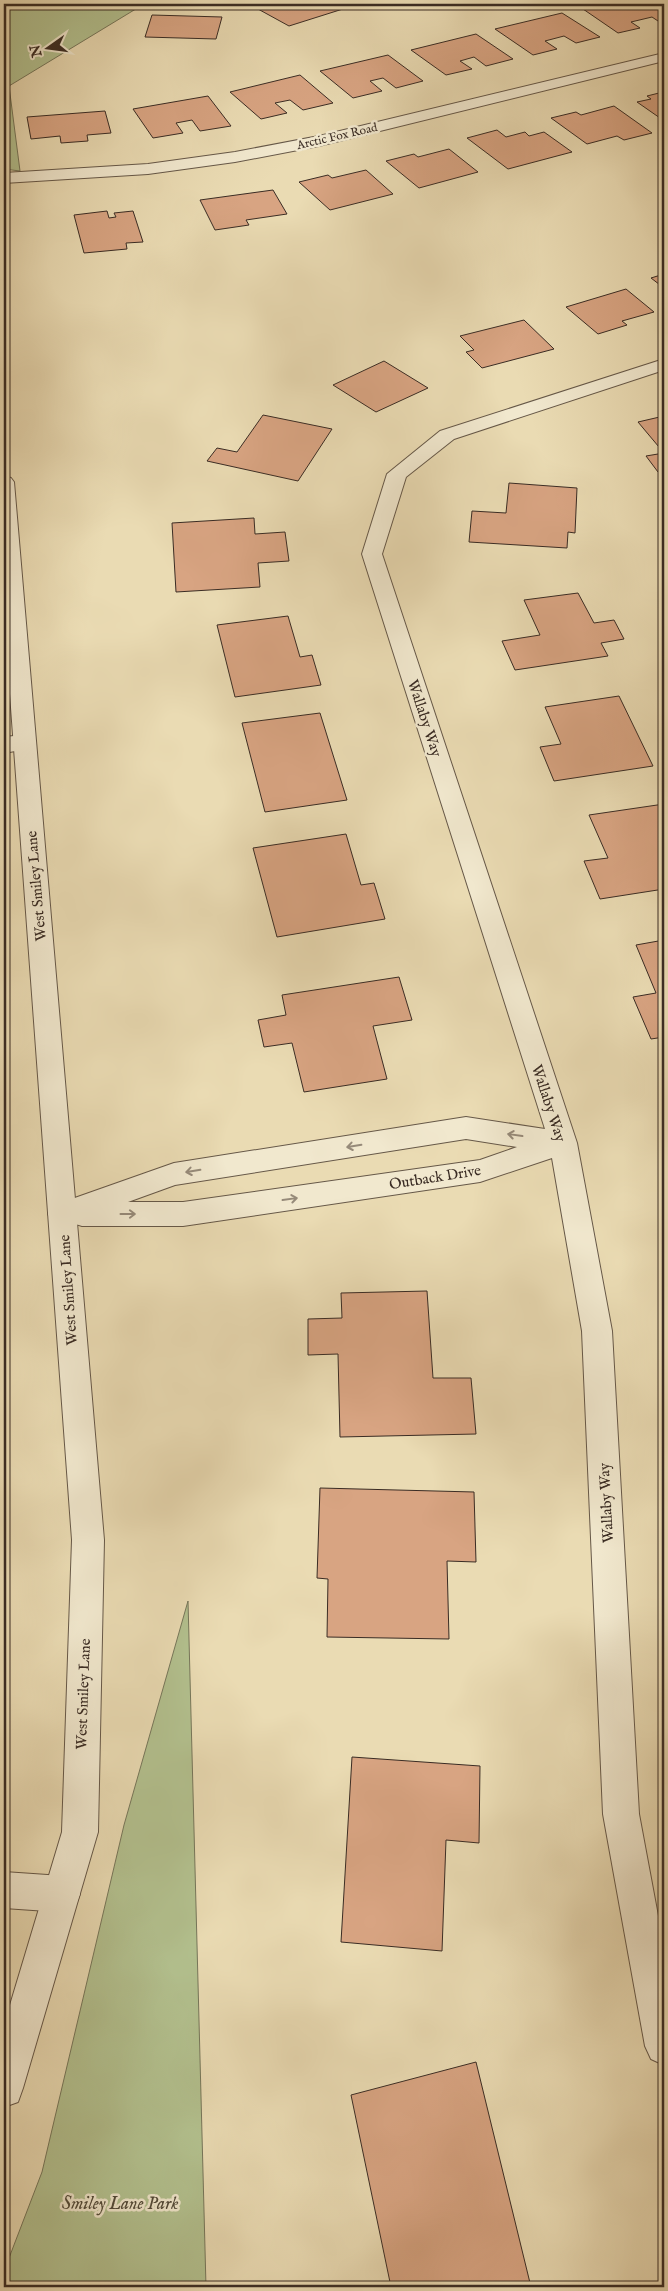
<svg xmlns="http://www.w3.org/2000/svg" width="668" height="2291" font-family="'IM FELL English',serif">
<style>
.green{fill:#b3c18f;stroke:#76765a}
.building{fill:#d8a482;stroke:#3a2c24}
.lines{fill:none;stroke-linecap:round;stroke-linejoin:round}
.service-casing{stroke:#665848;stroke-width:2}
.minor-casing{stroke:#665848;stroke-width:2}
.tertiary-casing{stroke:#665848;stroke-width:2}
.service{fill:#f1e8ce;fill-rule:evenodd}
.minor{fill:#f1e8ce;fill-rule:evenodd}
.tertiary{fill:#f1e8ce;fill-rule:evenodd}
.oneway{stroke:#968a79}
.labels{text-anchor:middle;stroke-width:5;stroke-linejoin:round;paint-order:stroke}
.far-street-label{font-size:12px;fill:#3a2c24;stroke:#f1e8ce}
.street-label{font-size:15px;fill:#3a2c24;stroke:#f1e8ce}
.near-park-label{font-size:18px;font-style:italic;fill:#524a39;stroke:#f1e8ce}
</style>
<rect width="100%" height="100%" fill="#eadbb3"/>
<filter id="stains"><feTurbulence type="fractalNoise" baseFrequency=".004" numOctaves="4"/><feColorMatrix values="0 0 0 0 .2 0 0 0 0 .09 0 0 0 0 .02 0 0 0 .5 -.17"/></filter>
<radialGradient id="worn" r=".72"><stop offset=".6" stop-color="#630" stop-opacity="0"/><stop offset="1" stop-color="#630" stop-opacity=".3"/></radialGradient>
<!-- green -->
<g class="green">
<polygon points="4,4 144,4 9,86 20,171 4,169"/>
<polygon points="188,1601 206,2287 4,2287 4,2271 42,2172 124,1825"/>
</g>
<!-- building -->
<g class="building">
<polygon points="276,4 337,4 346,8 289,26 258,9"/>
<polygon points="608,4 663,4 664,23 661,23 652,17 631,22 640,28 618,33 583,9"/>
<polygon points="562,13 600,37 576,43 564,36 545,41 557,49 533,55 495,29"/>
<polygon points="152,15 222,17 216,39 145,37"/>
<polygon points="476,34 513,59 486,66 474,57 460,61 472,69 446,75 411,50"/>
<polygon points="388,55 423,81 396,88 383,78 370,81 382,91 353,98 320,71"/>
<polygon points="300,75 333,103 303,110 290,100 275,103 287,113 261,119 230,92"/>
<polygon points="662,89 664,89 664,117 660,118 637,102 651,99 647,96 663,92"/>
<polygon points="208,96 231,126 200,131 192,120 176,123 183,133 153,138 133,109"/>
<polygon points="614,106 652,133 624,140 617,136 587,144 551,118 576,112 581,115"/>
<polygon points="105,111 111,133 87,135 88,141 61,143 60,136 31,139 27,117"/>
<polygon points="497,130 506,137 525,132 529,136 544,132 572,152 508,169 467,138"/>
<polygon points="449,149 478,172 419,188 386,161 414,154 418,157"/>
<polygon points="366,170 393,194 330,210 299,182 328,175 332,178"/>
<polygon points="273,190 287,214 246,220 249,225 215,230 200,200"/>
<polygon points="107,211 109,218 116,217 114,213 133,211 143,242 126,243 127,249 84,253 74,215"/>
<polygon points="664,274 664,288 651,278"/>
<polygon points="626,289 654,312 622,321 627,325 598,334 566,307"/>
<polygon points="524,320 554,349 482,368 466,352 474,350 460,336"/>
<polygon points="384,361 428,388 376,412 333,385"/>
<polygon points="263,415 332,429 298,481 207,461 217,448 237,452"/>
<polygon points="664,416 664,470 658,472 646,456 664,453 638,422"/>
<polygon points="509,483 577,488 575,533 568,532 567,548 469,542 472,511 506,513"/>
<polygon points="254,518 255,534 285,532 289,561 258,563 260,587 176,592 172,523"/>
<polygon points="578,593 594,623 614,620 624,639 601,643 608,656 515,670 502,641 540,635 524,600"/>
<polygon points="288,616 300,657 312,655 321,685 235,697 217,625"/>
<polygon points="619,696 653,766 554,781 540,747 561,744 545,707"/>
<polygon points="320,713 347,800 265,812 242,723"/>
<polygon points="664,804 664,889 600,899 584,861 608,858 589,815"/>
<polygon points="346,834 361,885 374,883 385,919 277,937 253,848"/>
<polygon points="664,940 664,1037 651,1039 633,997 656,993 636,945"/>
<polygon points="399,977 412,1020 373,1026 387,1079 304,1092 292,1043 264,1047 258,1020 286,1015 282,995"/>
<polygon points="427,1291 433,1378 471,1378 476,1434 340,1437 338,1354 308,1355 308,1319 342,1318 341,1293"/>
<polygon points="320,1488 474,1492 476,1562 447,1561 449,1639 327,1637 328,1579 317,1578"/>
<polygon points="352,1757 480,1766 479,1843 446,1840 442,1951 341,1942"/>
<polygon points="476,2062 531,2287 391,2287 351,2095"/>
</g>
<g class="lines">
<defs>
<polygon id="service" points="24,735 32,738 35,743 32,748 4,753 4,737"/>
<g id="minor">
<polygon points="664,53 664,61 319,146 235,162 148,174 4,183 4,173 148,164 235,152 319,136"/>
<path d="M664 359V370L454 439 406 477 382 554 577 1143 612 1331 639 1814 664 1948V2065L651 2059 645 2046 603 1814 582 1331 552 1158 480 1182 183 1226H82C71 1222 63 1226 52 1222L48 1214 52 1206 174 1163 466 1117 545 1129 362 554 387 474 440 431ZM466 1139 517 1147 480 1160 183 1202H128L175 1185Z"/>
<polygon points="4,1872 62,1876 75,1881 80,1894 75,1907 62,1912 4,1908"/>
</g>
<polygon id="tertiary" points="4,476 11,478 14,482 104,1540 98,1832 23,2088 18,2102 4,2107 4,2025 62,1832 72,1540 4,612"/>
</defs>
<!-- service casing -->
<use href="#service" class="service-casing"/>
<!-- minor casing -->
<use href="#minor" class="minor-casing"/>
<!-- tertiary casing -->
<use href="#tertiary" class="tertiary-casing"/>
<!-- service -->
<use href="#service" class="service"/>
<!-- minor -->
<use href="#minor" class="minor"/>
<!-- tertiary -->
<use href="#tertiary" class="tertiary"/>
</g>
<!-- one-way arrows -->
<defs><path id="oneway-shaft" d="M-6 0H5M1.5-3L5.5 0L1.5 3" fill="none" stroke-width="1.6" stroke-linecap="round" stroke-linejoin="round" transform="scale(1.25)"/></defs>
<g class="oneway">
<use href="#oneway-shaft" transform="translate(515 1135) rotate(-172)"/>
<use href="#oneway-shaft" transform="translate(354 1146) rotate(171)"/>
<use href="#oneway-shaft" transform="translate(193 1171) rotate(171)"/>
<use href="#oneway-shaft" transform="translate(290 1199) rotate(-8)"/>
<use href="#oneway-shaft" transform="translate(128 1214)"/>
</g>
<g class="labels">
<!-- far-street labels -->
<g class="far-street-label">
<text transform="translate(337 136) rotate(-13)" y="4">Arctic Fox Road</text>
</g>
<!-- street labels -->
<g class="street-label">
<text transform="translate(425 718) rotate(72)" y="5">Wallaby Way</text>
<text transform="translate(36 886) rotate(-95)" y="5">West Smiley Lane</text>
<text transform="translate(549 1103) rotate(72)" y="5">Wallaby Way</text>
<text transform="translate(435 1177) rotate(-9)" y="5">Outback Drive</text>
<text transform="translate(68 1290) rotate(-94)" y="5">West Smiley Lane</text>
<text transform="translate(606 1503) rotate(-93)" y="5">Wallaby Way</text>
<text transform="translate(83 1694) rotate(-88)" y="5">West Smiley Lane</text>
</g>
<!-- near-park labels -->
<g class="near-park-label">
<text x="120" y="2209">Smiley Lane Park</text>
</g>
</g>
<!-- margin -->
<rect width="668" height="2291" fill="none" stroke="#eadbb3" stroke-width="20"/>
<rect x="5" y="5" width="658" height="2281" fill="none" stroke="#3a2c24" stroke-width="2.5"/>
<rect x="10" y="10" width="648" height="2271" fill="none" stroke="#3a2c24"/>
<!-- north arrow -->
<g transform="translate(48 48) rotate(256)" stroke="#f1e8ce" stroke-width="4" paint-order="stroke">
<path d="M0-4L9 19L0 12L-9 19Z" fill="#3a2c24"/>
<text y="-8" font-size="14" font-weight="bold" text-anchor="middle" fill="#3a2c24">N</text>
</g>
<rect width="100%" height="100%" filter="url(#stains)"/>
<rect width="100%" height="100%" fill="url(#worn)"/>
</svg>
